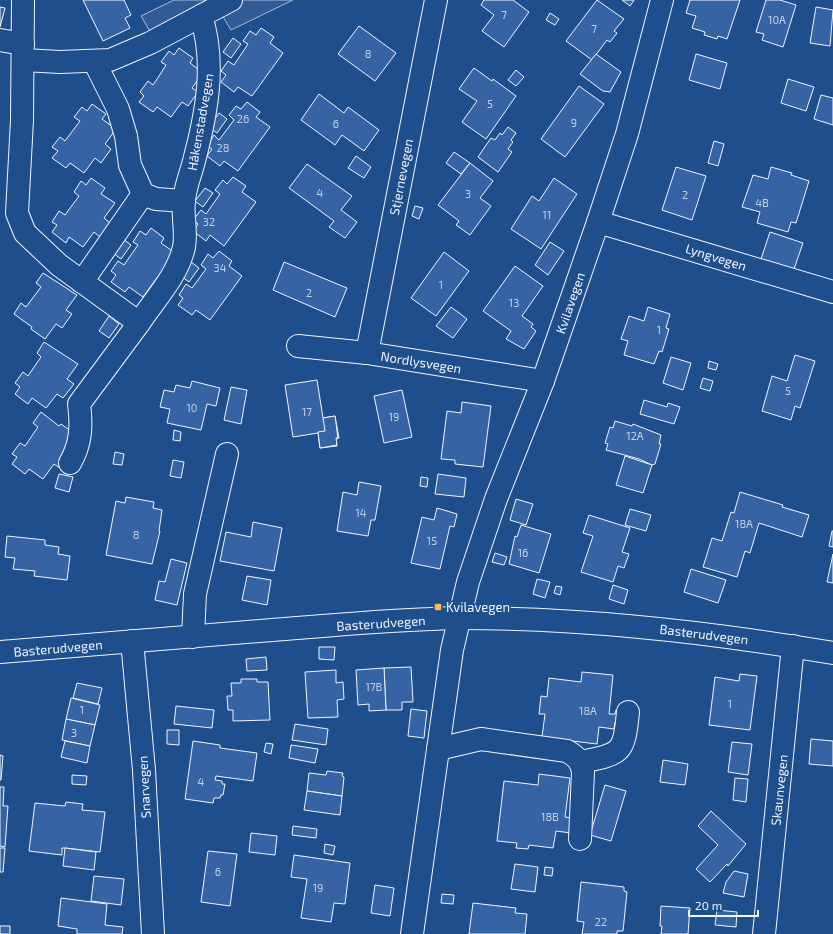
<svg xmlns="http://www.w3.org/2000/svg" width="833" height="934" font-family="'Exo 2',sans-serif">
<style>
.parking{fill:#305b95;stroke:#a8bbd7}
.building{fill:#3563a3;stroke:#f2f6ff}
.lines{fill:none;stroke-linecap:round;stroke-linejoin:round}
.minor-casing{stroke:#f2f6ff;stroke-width:24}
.major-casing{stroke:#f2f6ff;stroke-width:24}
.minor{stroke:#1f4e8c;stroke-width:22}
.major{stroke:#1f4e8c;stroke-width:22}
.poi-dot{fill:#ffb74d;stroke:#1f4e8c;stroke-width:1.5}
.labels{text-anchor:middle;stroke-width:3;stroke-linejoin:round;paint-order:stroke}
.number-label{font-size:11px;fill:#c3d1e8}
.street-label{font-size:13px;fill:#f2f6ff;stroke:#1f4e8c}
.poi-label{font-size:13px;fill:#f2f6ff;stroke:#1f4e8c;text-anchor:start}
</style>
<rect width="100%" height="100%" fill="#1f4e8c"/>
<!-- parking -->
<polygon class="parking" points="174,0 293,0 231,30 213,0 151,33 141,16"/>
<!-- building -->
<g class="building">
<polygon points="83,0 124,0 131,15 125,18 130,28 103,41"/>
<polygon points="484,0 513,0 529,12 504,47 482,31 494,15 481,5"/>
<polygon points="597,0 624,19 614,31 617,33 610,42 607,40 592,60 566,41"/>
<polygon points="622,0 634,0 630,6"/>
<polygon points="690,0 740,0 727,39 718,36 717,39 704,35 705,32 692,28 696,16 686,13"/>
<polygon points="766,0 780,0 796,5 783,47 762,40 764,34 756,32"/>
<polygon points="0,7 5,8 0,27"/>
<polygon points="816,7 833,10 830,46 810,43"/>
<polygon points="550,13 559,19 555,25 546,20"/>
<polygon points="359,26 396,53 375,81 338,54"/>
<polygon points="261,28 274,37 270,43 283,53 252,96 238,87 234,92 221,82 226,75 221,71 228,61 234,65 248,44 243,41 250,31 256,35"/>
<polygon points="233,38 241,44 231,58 223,52"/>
<polygon points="179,48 193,58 190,63 203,73 192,88 198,92 188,106 182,102 171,117 157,107 153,112 139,102 144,96 140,92 148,81 153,85 159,76 166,65 161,62 169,51 174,55"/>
<polygon points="596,54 621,72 610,92 603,91 580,74"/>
<polygon points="696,54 727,63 720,89 689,80"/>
<polygon points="474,68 492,81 493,79 516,96 486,139 462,122 477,101 459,89"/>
<polygon points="516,70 524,77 516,86 508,80"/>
<polygon points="788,79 814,87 806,111 781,103"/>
<polygon points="579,86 604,104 565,157 541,139"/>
<polygon points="319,94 344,113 348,107 379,130 364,151 342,135 335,145 301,120"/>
<polygon points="821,95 833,98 833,125 814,119"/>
<polygon points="247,102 260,112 256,117 270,127 238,171 224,161 220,166 207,156 212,149 207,146 214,135 219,140 234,120 229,115 236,106 241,109"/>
<polygon points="92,104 106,114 102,119 116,129 105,144 111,149 101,163 95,158 84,173 70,163 66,168 52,158 58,151 52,147 60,137 65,141 80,121 74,117 82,107 87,111"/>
<polygon points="219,113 227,119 217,133 209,127"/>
<polygon points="508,127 516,133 511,140 513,142 508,149 512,152 498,172 478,157 491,138 495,140 500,133 502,135"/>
<polygon points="714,141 724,144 718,166 708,163"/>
<polygon points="454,152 470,163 461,174 446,163"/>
<polygon points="356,156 371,167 364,178 348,168"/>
<polygon points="470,163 493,181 480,198 491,206 470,235 456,225 459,221 438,205"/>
<polygon points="307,164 352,196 341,210 357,222 345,238 329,227 334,221 289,188"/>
<polygon points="676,167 706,176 692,220 662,210"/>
<polygon points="771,167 792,173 791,175 809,181 796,223 791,222 788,232 757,223 760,212 742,207 753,175 768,179"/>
<polygon points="233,177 246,186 242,192 256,202 224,246 210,235 206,241 193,231 198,224 193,220 201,210 206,214 220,194 215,190 223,180 227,184"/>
<polygon points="91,178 105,188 101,194 115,203 104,218 110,223 100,237 94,232 83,247 69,237 66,243 52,232 57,225 52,222 59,211 65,215 79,196 74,192 81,181 86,185"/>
<polygon points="554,178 577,194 541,249 511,229 532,196 539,201"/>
<polygon points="205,188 213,193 203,207 195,201"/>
<polygon points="415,206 423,208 419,219 412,216"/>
<polygon points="151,228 164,238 161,243 175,253 143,297 129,287 125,292 111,282 116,275 111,271 118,261 124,265 138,245 133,242 140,231 146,235"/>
<polygon points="770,232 803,243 794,269 761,259"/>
<polygon points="123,239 131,245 121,259 113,253"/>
<polygon points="550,242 564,251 548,275 535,265"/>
<polygon points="219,251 232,261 229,266 242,276 210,320 196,310 192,315 178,305 183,298 179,295 186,284 192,288 206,269 201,265 208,254 213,258"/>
<polygon points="444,252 469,271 436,316 411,298"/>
<polygon points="191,262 199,268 189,282 181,276"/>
<polygon points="284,262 347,288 335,317 273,290"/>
<polygon points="515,266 543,286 522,316 533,324 531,327 536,331 524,349 506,339 511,331 483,311"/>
<polygon points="43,273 77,295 66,310 72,314 62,328 56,324 45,339 31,329 32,327 14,314 21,303 26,307 41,287 36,283"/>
<polygon points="451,307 467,319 453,338 436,326"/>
<polygon points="648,307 670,314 666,328 669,329 662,352 659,351 654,364 624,355 628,341 621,339 629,316 644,321"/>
<polygon points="109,316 119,324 109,338 99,331"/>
<polygon points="44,342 78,364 67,379 74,384 63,398 57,394 46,408 32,398 28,404 15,394 20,387 15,383 23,372 28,376 41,357 37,353"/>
<polygon points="795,355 815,361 800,408 795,406 791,420 762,411 772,376 787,381"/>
<polygon points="671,357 691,363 683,390 663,383"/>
<polygon points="709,361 718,364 716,370 708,368"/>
<polygon points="703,378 713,381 710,391 700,388"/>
<polygon points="317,380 323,418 335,416 339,438 336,439 337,446 320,448 318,433 293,437 285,385"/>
<polygon points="192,381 220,388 216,406 207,404 201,430 167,423 170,409 160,407 164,390 174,392 176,385 190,388"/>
<polygon points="231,387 247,390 241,424 224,420"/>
<polygon points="402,390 412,437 384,443 374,396"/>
<polygon points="644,400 667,407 668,403 680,407 674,424 640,414"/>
<polygon points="462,402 491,406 483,467 455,464 455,460 441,459 447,411 461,413"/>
<polygon points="41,412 59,426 61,424 75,434 64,449 70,454 60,468 54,464 43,479 29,469 25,474 12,464 17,457 12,454 20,443 25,446 38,427 33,423"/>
<polygon points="335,416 338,438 336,438 337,445 320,448 318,432 325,431 323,418"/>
<polygon points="615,421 632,426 633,424 661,435 659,444 661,444 655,464 652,465 639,459 606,450 608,444 605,443 610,427 613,428"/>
<polygon points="174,430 181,432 180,441 173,440"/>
<polygon points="115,452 124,454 122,465 113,464"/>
<polygon points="625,456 652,465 643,493 616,485"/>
<polygon points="173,460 184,462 181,478 170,476"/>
<polygon points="59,474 73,477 69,492 55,488"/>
<polygon points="438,474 466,478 464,497 435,494"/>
<polygon points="421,477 428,478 427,487 420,486"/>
<polygon points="359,482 381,486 375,520 371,520 368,536 337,531 343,492 357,495"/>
<polygon points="740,492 783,505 782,507 809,515 802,537 759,523 750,553 745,551 737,577 703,567 712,538 722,541 731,512 734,513"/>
<polygon points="126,497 154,502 153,508 162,510 159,531 160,531 152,564 106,555 116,501 125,503"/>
<polygon points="516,499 533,504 526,525 510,520"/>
<polygon points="437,508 457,514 454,527 450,526 440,569 411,563 422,517 434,520"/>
<polygon points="630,509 651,515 646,531 625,525"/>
<polygon points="589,515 630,528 622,552 629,554 624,568 618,566 613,582 581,572 593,536 583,533"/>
<polygon points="253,522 282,528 274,571 220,561 226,532 251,537"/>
<polygon points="521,525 551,534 539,573 509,564 515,536 517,537"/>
<polygon points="832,531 833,531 833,547 829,546"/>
<polygon points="7,536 45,540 45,545 59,547 58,554 70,556 67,580 34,576 35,571 13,569 15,558 5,557"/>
<polygon points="495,553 507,557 504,565 492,562"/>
<polygon points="833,554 833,583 827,582"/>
<polygon points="171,559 187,563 177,605 155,600 159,581 165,582"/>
<polygon points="691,569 726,580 718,603 684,592"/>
<polygon points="247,576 271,580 267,605 242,600"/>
<polygon points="537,579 550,582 545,598 533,594"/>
<polygon points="613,585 628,590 624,604 609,599"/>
<polygon points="556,586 562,587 560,595 554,593"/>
<polygon points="319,647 335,647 334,660 319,659"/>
<polygon points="266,657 267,670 247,671 246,659"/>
<polygon points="411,667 413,702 402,702 402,710 386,710 384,668"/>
<polygon points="384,668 386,710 369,711 369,704 358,705 356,670"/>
<polygon points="336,670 336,683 343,682 344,699 337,700 338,717 308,718 305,672"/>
<polygon points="582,672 613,675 609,714 615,714 616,710 621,711 619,722 615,722 614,729 599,727 597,744 572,741 572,745 542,737 545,714 539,714 541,696 547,697 549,678 581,682"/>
<polygon points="740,674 757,676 750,730 709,725 715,677 739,681"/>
<polygon points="241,679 257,679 257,682 268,682 270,720 233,721 233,710 228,710 227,696 232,696 231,683 241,683"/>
<polygon points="77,683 102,688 98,704 73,698"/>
<polygon points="71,698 100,705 95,725 66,719"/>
<polygon points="176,706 214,710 212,728 174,724"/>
<polygon points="411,709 427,711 424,738 408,736"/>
<polygon points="66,719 95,725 90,746 62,740"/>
<polygon points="295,724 328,729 326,745 292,740"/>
<polygon points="167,730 179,730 179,745 167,744"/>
<polygon points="811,739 833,741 833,766 809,764"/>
<polygon points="65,741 90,746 87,763 61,757"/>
<polygon points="193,741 220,745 220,748 257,753 253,781 216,776 215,780 222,781 222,784 225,784 223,795 221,795 220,798 214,798 213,803 185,799"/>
<polygon points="732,742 752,744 748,775 728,772"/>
<polygon points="266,743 273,744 271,754 264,752"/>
<polygon points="291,745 318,749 315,763 289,758"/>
<polygon points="0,755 3,756 1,780 0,780"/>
<polygon points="663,760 688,764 685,785 660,782"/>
<polygon points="327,771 343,773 342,776 344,777 342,796 307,791 309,773 326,775"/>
<polygon points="539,774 570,778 565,817 572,818 571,833 556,831 553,848 529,845 528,849 516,848 517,843 497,841 504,781 538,785"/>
<polygon points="72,775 87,776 86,785 72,784"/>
<polygon points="735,778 748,779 746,802 733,800"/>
<polygon points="605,785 626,791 611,841 590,835"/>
<polygon points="0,787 4,787 3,806 8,806 5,847 0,846"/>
<polygon points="307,791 342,796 340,815 304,810"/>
<polygon points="66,802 83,804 82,810 105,812 100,852 65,848 62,848 62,855 29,851 35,803 65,806"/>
<polygon points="711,811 746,844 728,866 727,864 710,882 696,869 718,845 698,826"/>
<polygon points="293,826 317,829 316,838 292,835"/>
<polygon points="251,833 277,836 275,855 249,852"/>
<polygon points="325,844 335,846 333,855 324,853"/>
<polygon points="0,848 5,848 3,872 0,872"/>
<polygon points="65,848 96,852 94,870 63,866"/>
<polygon points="208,851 237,854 230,906 201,902"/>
<polygon points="294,855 350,863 345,904 334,903 331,922 301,918 307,879 291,877"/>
<polygon points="515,864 538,867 535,892 511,889"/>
<polygon points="545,867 553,868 552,876 544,875"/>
<polygon points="734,871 748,874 744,897 723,893 726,882"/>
<polygon points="94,876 124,879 121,905 91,901"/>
<polygon points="581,882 624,887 624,891 627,892 623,931 617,931 617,934 582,934 584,922 577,921"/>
<polygon points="375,885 394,888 390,916 371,913"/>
<polygon points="442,894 454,895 453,904 441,903"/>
<polygon points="61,898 107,904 105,925 123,927 122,934 77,934 77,929 58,926"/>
<polygon points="473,903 516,908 515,913 527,914 525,934 469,934"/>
<polygon points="661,906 690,908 688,934 661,934 662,926 660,926"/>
<polygon points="717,910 737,912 736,927 715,925"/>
<rect x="0" y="926" width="10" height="8"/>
</g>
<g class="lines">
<defs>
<g id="minor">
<path d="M23 0 22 120 17 213 25 233 59 265 139 323C155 299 178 275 184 247 187 232 182 216 184 201 185 186 192 171 195 157 207 111 216 62 201 16"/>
<polyline points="0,40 23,44"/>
<polyline points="23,60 60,62 110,60 150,43 231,0"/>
<polyline points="94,61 118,109 126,136 130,165 143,194 156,199 184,201"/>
<polyline points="598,222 833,292"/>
<polyline points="82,282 143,194"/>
<polyline points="298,346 367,353 543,381"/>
<polyline points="367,353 436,0"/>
<path d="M70 463C81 444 82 426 79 404L139 323"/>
<polyline points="193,637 195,594 227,454"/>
<polyline points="132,641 144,770 153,934"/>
<path d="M438 749 481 739 567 751C577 757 581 761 583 772L580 839"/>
<path d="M581 762C622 754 624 753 628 712"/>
<polyline points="412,934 452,650 468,582 496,499 543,381 598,222 627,134 662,0"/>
<polyline points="764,934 793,646"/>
</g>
<path id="major" d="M0 652C91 645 182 638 272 630 335 625 398 619 461 618 586 618 710 632 833 653"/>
</defs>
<!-- minor casing -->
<use href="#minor" class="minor-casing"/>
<!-- major casing -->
<use href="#major" class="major-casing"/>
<!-- minor -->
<use href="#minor" class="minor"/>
<!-- major -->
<use href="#major" class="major"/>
</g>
<!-- markers -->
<rect class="poi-dot" x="434" y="603" width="8" height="8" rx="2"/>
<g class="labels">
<!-- number labels -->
<g class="number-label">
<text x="504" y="19">7</text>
<text x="777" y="24">10A</text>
<text x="594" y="33">7</text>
<text x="368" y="58">8</text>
<text x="490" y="108">5</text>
<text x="243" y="123">26</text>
<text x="574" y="127">9</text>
<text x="336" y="128">6</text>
<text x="223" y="152">28</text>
<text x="320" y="197">4</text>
<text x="468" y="198">3</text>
<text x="685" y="199">2</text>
<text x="762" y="207">4B</text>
<text x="547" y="219">11</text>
<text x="209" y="226">32</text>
<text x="220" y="272">34</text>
<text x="441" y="289">1</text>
<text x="309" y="297">2</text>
<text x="514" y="307">13</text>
<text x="659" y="334">1</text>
<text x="788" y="395">5</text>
<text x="192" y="412">10</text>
<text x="307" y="416">17</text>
<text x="394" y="421">19</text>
<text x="635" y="440">12A</text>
<text x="361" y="517">14</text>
<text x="744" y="528">18A</text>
<text x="136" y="539">8</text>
<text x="432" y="545">15</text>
<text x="523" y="557">16</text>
<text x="374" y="691">17B</text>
<text x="730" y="708">1</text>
<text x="82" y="714">1</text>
<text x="588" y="715">18A</text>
<text x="74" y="737">3</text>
<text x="201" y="786">4</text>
<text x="550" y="821">18B</text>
<text x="218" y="876">6</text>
<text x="318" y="892">19</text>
<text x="601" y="926">22</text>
</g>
<!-- street labels -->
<g class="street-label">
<text transform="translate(200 122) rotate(-80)" y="5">Håkenstadvegen</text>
<text transform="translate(401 177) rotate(-79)" y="5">Stjernevegen</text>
<text transform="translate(716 257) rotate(17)" y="5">Lyngvegen</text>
<text transform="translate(570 303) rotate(-71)" y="5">Kvilavegen</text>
<text transform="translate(421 362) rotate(9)" y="5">Nordlysvegen</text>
<text transform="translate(381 623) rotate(-4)" y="5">Basterudvegen</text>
<text transform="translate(704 634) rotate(7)" y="5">Basterudvegen</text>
<text transform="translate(58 648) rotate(-5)" y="5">Basterudvegen</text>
<text transform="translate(144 787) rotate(-93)" y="5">Snarvegen</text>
<text transform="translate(779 790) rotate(-84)" y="5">Skaunvegen</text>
</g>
<!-- poi labels -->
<g class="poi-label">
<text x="446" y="612">Kvilavegen</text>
</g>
</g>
<!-- scale -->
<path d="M689 910v6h69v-6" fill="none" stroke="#f2f6ff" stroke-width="2"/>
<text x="695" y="910" font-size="12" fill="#f2f6ff" stroke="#1f4e8c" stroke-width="3" paint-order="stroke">20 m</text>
</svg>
